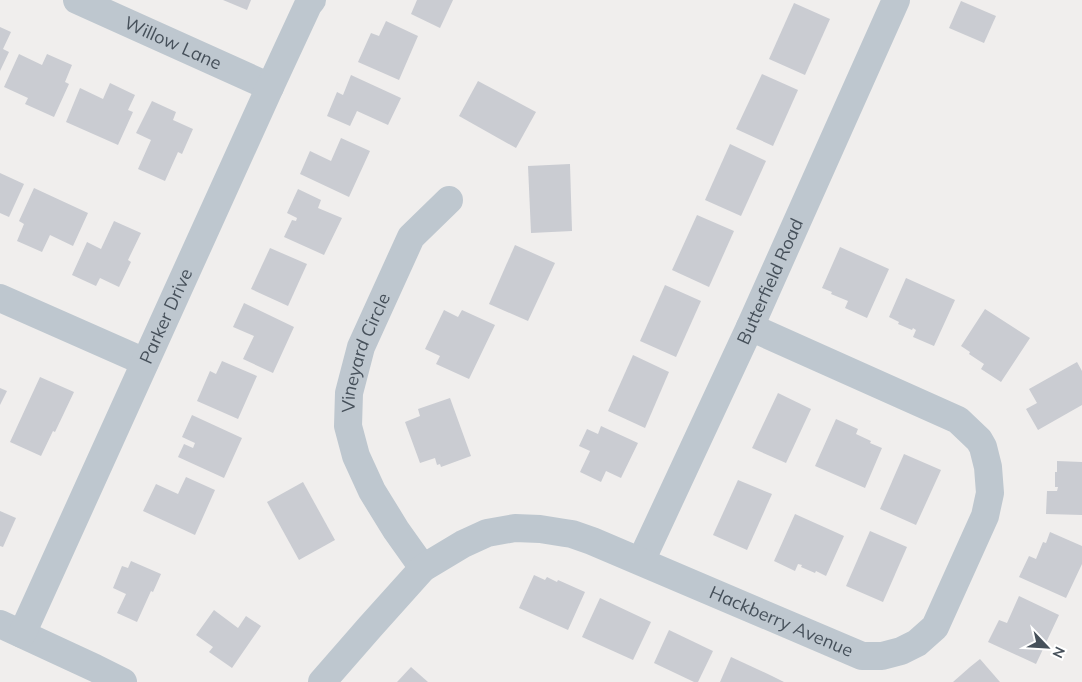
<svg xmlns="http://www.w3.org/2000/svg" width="1082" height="682" font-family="Mulish,sans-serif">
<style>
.building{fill:#caccd2}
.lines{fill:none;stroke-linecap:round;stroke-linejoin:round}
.minor{stroke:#bec7cf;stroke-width:28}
.labels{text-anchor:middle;stroke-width:4;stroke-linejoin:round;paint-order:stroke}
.street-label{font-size:18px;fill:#46505a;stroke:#fff}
</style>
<rect width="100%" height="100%" fill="#f0eeed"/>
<!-- building -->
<g class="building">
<polygon points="223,0 251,0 247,10"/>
<polygon points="417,0 453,0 440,28 411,14"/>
<polygon points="961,1 996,16 984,43 949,28"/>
<polygon points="794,3 830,19 805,75 769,59"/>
<polygon points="386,21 418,36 399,80 358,62 371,33 379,36"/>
<polygon points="0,27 11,32 3,49 9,52 0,71"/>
<polygon points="19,54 42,65 47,54 72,65 65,82 69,84 54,117 25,104 28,98 4,87"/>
<polygon points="762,74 798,90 773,146 736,129"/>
<polygon points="351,75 401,98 388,125 357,111 350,126 327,116 337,92 343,95"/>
<polygon points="478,81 536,112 516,148 459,116"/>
<polygon points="110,83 135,95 128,110 133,112 118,145 66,122 80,88 103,99"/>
<polygon points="152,101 176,112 173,120 193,129 182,154 178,152 165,181 138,169 151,140 136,133"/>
<polygon points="341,138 370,151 349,197 300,174 310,151 331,161"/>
<polygon points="730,144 766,161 741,216 705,200"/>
<polygon points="570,164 572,231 531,233 528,166"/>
<polygon points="0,173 24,184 9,217 0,213"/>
<polygon points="34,188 88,213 73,246 50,235 42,252 17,241 24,224 19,221"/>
<polygon points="298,189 321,200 318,208 342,218 324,255 284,237 292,220 296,221 297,218 287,213"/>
<polygon points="697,215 734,231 709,287 672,270"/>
<polygon points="114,221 141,233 128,260 131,262 119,287 100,278 96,286 72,275 87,242 101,249"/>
<polygon points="515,245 555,263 528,321 489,304"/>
<polygon points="840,247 889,269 867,318 845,308 848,301 831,294 832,292 822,288"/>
<polygon points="270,248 307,264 288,306 251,289"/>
<polygon points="906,278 955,300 934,346 913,337 916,330 913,328 912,330 898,324 899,322 889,317"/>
<polygon points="665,285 701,301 676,357 640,341"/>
<polygon points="244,303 294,327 273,373 243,359 254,336 233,327"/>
<polygon points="985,309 1030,338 1001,382 981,369 984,364 969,354 970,352 961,346"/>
<polygon points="444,310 458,317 462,310 495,325 469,379 436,364 440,356 425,349"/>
<polygon points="633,355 669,372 645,428 608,411"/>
<polygon points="222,361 257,376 238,419 197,401 210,371 216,374"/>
<polygon points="1077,362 1082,371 1082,405 1038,430 1026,409 1037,403 1029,389"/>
<polygon points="40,377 74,392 55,432 53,431 41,456 10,442"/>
<polygon points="0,388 7,391 0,405"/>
<polygon points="778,393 811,409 786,463 752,448"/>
<polygon points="450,398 471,456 441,467 440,464 437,465 435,458 420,463 405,422 420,416 418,409"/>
<polygon points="192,415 242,438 224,478 178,457 184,444 193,448 195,443 182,437"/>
<polygon points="836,419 858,429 856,434 871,441 870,443 882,448 865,488 815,466"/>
<polygon points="601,426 638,443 621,478 606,471 601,482 580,472 590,451 579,446 587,429 598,434"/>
<polygon points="904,454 941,470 916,525 880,509"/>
<polygon points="1057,461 1082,462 1082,515 1046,514 1047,491 1057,491 1058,487 1055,487 1055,472 1057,472"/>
<polygon points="186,477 215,490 195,535 143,511 156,484 178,494"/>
<polygon points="738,480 772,494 747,550 713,535"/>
<polygon points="303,482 335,540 299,560 267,502"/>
<polygon points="0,511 16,518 3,547 0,546"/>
<polygon points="795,514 844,536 826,576 816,571 815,573 801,567 802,565 798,564 795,571 774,561"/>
<polygon points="870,531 907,547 883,602 846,586"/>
<polygon points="1050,532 1082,546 1082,564 1066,598 1019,577 1029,556 1036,559 1043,542 1046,543"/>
<polygon points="131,561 161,574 153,592 151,591 137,622 117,613 126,594 113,588 122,566 128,568"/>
<polygon points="534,575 545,580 547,577 557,582 558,580 585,592 568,630 519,608"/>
<polygon points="1019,596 1059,615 1036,664 988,642 999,620 1007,623"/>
<polygon points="600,598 651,622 633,660 582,637"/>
<polygon points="214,610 238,628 246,616 261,626 232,668 209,652 213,647 196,635"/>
<polygon points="669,630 713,651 698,682 694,682 654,663"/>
<polygon points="731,657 772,676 784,682 720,682"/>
<polygon points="980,659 1000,682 953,682 970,667"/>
<polygon points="411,667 428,682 397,682"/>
</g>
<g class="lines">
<!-- minor -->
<g class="minor">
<path id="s1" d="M77 0 270 87"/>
<polyline points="0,298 145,362"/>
<path id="s2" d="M641 561 750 327 896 0"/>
<path id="s3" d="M423 568 396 530 372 491 356 456 348 426 349 393 361 347 411 237 449 200"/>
<polyline points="0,624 95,668 123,682"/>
<path id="s4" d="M22 634 270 87 308 5 312 0"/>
<path id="s5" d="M322 682 370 627 423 568 463 544 487 533 515 528 540 529 565 533 572 534 592 541 862 656H882L901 651 917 643 935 627 985 516 990 493 988 467 983 447 979 440 958 420 750 327"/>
</g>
</g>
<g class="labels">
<!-- street labels -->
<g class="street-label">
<text dy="6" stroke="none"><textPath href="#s1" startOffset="105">Willow Lane</textPath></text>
<text dy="6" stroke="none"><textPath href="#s2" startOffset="308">Butterfield Road</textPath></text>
<text dy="6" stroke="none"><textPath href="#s4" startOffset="349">Parker Drive</textPath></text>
<text dy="6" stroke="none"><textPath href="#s3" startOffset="238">Vineyard Circle</textPath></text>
<text dy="6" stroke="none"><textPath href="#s5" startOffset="538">Hackberry Avenue</textPath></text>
</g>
</g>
<!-- north arrow -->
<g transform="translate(1047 647) rotate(115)" stroke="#ffffff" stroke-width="4" paint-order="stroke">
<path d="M0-4L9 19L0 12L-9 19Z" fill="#46505a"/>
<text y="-8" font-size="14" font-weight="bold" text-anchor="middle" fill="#46505a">N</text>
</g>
</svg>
